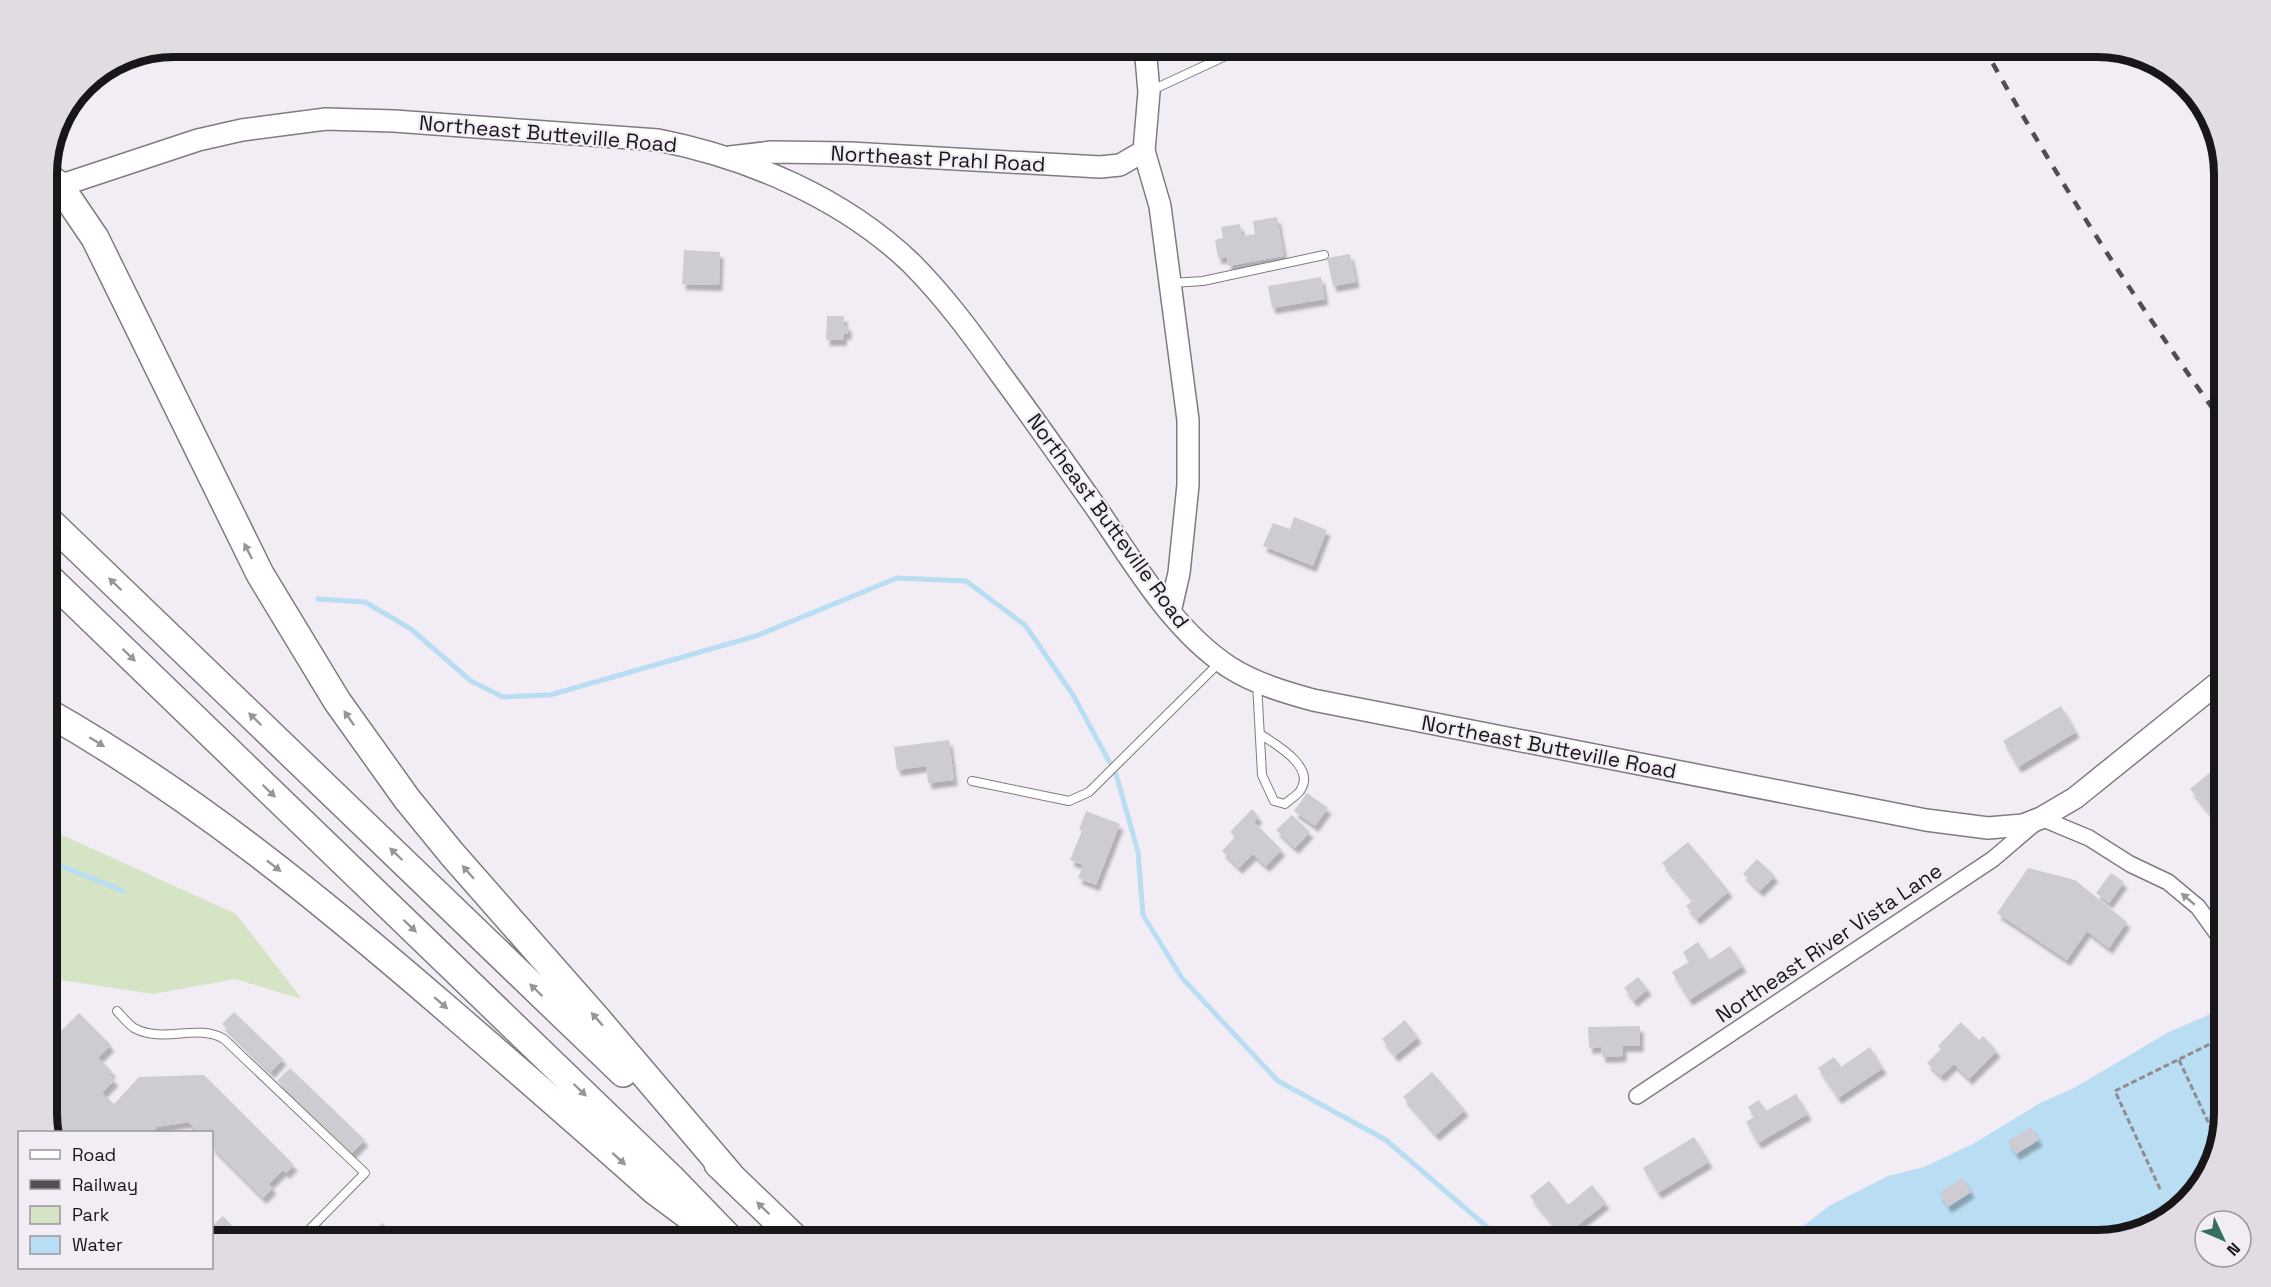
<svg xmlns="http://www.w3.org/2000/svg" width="2271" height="1287" font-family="'Space Grotesk',sans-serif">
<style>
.green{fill:#d4e4c4}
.water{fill:#b9ddf2}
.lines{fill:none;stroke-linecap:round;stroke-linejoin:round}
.stream{stroke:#b9ddf2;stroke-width:5}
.building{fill:#cecbd2;filter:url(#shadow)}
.lane-casing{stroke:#7f7b81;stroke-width:10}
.street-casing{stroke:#7f7b81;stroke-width:18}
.secondary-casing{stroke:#7f7b81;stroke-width:24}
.highway-casing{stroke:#7f7b81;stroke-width:30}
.path{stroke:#8f8b90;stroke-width:3;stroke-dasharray:6 3;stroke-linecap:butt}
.lane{stroke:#fff;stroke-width:8}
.street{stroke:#fff;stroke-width:15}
.secondary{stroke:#fff;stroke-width:21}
.highway{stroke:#fff;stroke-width:27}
.rail{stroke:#514e51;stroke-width:4.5;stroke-dasharray:10 10;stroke-linecap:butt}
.oneway{fill:#979697}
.labels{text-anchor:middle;stroke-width:4.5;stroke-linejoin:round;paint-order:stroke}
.street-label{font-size:21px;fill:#181618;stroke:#f2edf4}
.rim{fill:none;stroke:#181618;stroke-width:8}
</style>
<defs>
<filter id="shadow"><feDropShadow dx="3.5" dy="6" stdDeviation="1.5" flood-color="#0004"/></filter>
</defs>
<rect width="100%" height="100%" fill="#f2edf4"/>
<!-- green -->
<polygon class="green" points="47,828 236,914 302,999 235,979 153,994 47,978"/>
<!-- water -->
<polygon class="water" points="2215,1012 2224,1012 2224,1113 2208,1176 2161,1223 2097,1240 1785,1240 1829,1206 1888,1176 1924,1167 1971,1145 2040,1103 2074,1088 2167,1033"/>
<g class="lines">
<!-- stream -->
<g class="stream">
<polyline points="318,599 365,602 411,629 471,681 503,697 550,695 756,636 897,578 966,581 1025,625 1073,695 1116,774 1138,852 1143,915 1182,978 1278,1081 1386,1140 1486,1226 1499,1240"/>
<polyline points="47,860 123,891"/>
</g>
</g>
<!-- building -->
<g class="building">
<polygon points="1277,217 1284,256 1228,266 1227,257 1218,258 1215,240 1223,238 1221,227 1240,224 1242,236 1255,234 1253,221"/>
<polygon points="684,250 720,252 719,285 682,284"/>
<polygon points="1350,254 1356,282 1333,286 1327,258"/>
<polygon points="1321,277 1325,299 1272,308 1268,286"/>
<polygon points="827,316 844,316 844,325 848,325 848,334 844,333 843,340 826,340"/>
<polygon points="1294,517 1327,530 1313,566 1263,546 1273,523 1290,529"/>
<polygon points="2061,706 2076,732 2018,767 2003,741"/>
<polygon points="949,740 954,780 928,783 926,766 897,770 894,747"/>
<polygon points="2224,761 2224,831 2190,789"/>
<polygon points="1307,793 1328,808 1315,826 1294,811"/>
<polygon points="1252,809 1259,817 1254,822 1282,850 1266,866 1253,854 1239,868 1222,851 1235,837 1230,832"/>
<polygon points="1086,811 1120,824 1096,885 1078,878 1083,865 1070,860 1082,831 1079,830"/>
<polygon points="1292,815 1310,832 1295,848 1276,830"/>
<polygon points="1688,842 1729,891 1697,919 1686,906 1693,900 1662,863"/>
<polygon points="1757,859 1775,876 1760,891 1743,874"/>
<polygon points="2028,868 2075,880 2127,922 2109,948 2087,931 2067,960 1997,913"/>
<polygon points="2111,873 2124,882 2109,903 2096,893"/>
<polygon points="1698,942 1709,960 1730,946 1743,966 1689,1000 1672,972 1689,962 1683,952"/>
<polygon points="1638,977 1648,989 1634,1001 1624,988"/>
<polygon points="234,1012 283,1059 271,1072 222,1024"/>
<polygon points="79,1013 111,1045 98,1058 112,1071 109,1074 115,1080 102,1093 114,1104 139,1077 204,1075 294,1165 286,1173 283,1170 269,1184 273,1188 263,1198 212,1147 212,1132 198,1132 188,1122 157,1127 152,1132 50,1132 47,1121 47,1025 50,1022 60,1032"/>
<polygon points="1405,1020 1418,1037 1395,1056 1382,1039"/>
<polygon points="1961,1022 1979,1040 1983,1036 1997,1051 1969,1079 1954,1064 1941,1076 1927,1063 1941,1049 1938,1046"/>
<polygon points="1640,1026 1640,1046 1623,1046 1623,1056 1602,1057 1601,1047 1589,1048 1588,1027"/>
<polygon points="1870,1047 1883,1068 1838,1098 1818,1068 1834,1057 1841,1067"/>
<polygon points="290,1068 365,1140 351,1154 277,1081"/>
<polygon points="1432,1072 1465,1110 1436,1135 1403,1097"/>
<polygon points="1796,1094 1808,1114 1758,1143 1746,1122 1754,1117 1748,1107 1759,1100 1766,1111"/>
<polygon points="2031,1127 2039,1140 2016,1154 2008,1141"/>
<polygon points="1694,1137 1709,1162 1658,1193 1643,1168"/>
<polygon points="1963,1178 1971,1192 1948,1207 1939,1193"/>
<polygon points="1549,1181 1568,1205 1592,1185 1606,1203 1563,1237 1530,1196"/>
<polygon points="223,1216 245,1240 212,1240 212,1226"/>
<polygon points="382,1223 402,1240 366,1240"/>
</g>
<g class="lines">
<defs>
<g id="lane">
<polyline points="396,55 398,46"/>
<polyline points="1150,91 1247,46"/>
<polyline points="1172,283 1203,281 1324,255"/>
<path d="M1257 683 1262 775 1274 801 1285 804C1289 800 1296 796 1300 791 1317 767 1275 744 1260 734"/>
<polyline points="972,781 1069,801 1089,792 1220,662"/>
<path d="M117 1011C122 1016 128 1024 134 1028 163 1044 198 1023 224 1039L365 1173 299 1240"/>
</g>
<polyline id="street" points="1637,1096 1993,859 2041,818 2089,838 2130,864 2168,882 2198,907 2224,943"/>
<g id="secondary">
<polyline points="1145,46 1149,92 1144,151 1160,206 1188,420 1188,485 1179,573 1170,612"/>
<polyline points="730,157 772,152 850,153 1100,167 1120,165 1144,151"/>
<path d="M47 190 198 140 242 130 326 119 394 121 658 140C749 158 843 198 911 263 944 296 972 334 999 372 1033 418 1066 465 1099 512 1136 566 1173 630 1229 667 1254 683 1284 692 1313 700L1926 820 1988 828 2023 825 2041 818 2075 798 2224 678"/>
</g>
<g id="highway">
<polyline points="47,177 59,185 95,238 260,574 337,701 407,799 452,854 598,1020 730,1175"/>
<polyline points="47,519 623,1073"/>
<polyline points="47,576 671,1178 731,1240"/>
<path d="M47 712C195 796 326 904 454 1015 521 1073 589 1132 655 1191L694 1220"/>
<polyline points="718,1164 797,1240"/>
</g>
</defs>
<!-- lane casing -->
<use href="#lane" class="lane-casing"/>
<!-- street casing -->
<use href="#street" class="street-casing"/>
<!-- secondary casing -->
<use href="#secondary" class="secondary-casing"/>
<!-- highway casing -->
<use href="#highway" class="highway-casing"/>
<!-- path -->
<g class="path">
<polyline points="2224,984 2221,991 2224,999"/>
<polyline points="2179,1060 2217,1141"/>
<polyline points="2160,1189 2115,1091 2224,1037"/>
</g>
<!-- lane -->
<use href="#lane" class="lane"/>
<!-- street -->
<use href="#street" class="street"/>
<!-- secondary -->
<use href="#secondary" class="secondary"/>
<!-- highway -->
<use href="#highway" class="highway"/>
<!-- rail -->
<path class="rail" d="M1983 46C2056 177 2136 303 2224 424"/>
</g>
<!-- one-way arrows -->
<defs><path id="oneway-solid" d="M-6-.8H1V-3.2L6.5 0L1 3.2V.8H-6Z" transform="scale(1.5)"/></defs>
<g class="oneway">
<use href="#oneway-solid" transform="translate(248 551) rotate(-117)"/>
<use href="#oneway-solid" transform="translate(115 584) rotate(-136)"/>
<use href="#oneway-solid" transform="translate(129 655) rotate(44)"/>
<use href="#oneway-solid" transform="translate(349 718) rotate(-125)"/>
<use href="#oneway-solid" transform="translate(255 719) rotate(-136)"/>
<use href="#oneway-solid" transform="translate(97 742) rotate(32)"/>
<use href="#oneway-solid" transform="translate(269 791) rotate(44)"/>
<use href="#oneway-solid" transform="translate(396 854) rotate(-136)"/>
<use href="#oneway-solid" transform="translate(274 866) rotate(38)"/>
<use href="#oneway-solid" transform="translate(468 872) rotate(-131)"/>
<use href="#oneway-solid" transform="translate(2188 899) rotate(-140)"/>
<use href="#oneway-solid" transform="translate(410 926) rotate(44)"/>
<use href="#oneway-solid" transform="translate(536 990) rotate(-136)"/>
<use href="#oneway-solid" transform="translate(441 1003) rotate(41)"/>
<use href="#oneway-solid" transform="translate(597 1019) rotate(-131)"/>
<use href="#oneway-solid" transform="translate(580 1090) rotate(44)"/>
<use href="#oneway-solid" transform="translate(619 1159) rotate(42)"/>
<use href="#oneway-solid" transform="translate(763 1208) rotate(-136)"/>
</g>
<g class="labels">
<!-- street labels -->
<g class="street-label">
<text transform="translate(548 134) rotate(5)" y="7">Northeast Butteville Road</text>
<text transform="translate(938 159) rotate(3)" y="7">Northeast Prahl Road</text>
<text transform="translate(1108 521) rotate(54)" y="7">Northeast Butteville Road</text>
<text transform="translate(1549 747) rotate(11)" y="7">Northeast Butteville Road</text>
<text transform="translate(1829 943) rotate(-34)" y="7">Northeast River Vista Lane</text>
</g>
</g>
<!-- crop -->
<path d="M0 0H2271V1287H0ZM174 57H2097A117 117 0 0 1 2214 174V1113A117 117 0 0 1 2097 1230H174A117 117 0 0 1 57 1113V174A117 117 0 0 1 174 57Z" fill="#e1dce2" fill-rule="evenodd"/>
<path class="rim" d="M174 57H2097A117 117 0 0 1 2214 174V1113A117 117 0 0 1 2097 1230H174A117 117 0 0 1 57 1113V174A117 117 0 0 1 174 57Z"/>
<!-- legend -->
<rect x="18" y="1131" width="195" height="138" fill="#f2edf4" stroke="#9b979c" stroke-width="1.5"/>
<rect x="30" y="1150" width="30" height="9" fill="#ffffff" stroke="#9b979c" stroke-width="1.5"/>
<text x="72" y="1161" font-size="18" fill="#181618">Road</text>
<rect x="30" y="1180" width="30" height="9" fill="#514e51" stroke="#9b979c" stroke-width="1.5"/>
<text x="72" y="1191" font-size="18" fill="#181618">Railway</text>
<rect x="30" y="1206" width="30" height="18" fill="#d4e4c4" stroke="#9b979c" stroke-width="1.5"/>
<text x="72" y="1221" font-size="18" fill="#181618">Park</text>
<rect x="30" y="1236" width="30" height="18" fill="#b9ddf2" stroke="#9b979c" stroke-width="1.5"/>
<text x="72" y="1251" font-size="18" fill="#181618">Water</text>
<!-- north arrow -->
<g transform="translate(2223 1239) rotate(134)"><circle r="28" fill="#f2edf4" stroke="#9b979c" stroke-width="1.5"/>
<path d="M0-4.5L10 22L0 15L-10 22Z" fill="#34705b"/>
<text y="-9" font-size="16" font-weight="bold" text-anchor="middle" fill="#181618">N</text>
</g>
</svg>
